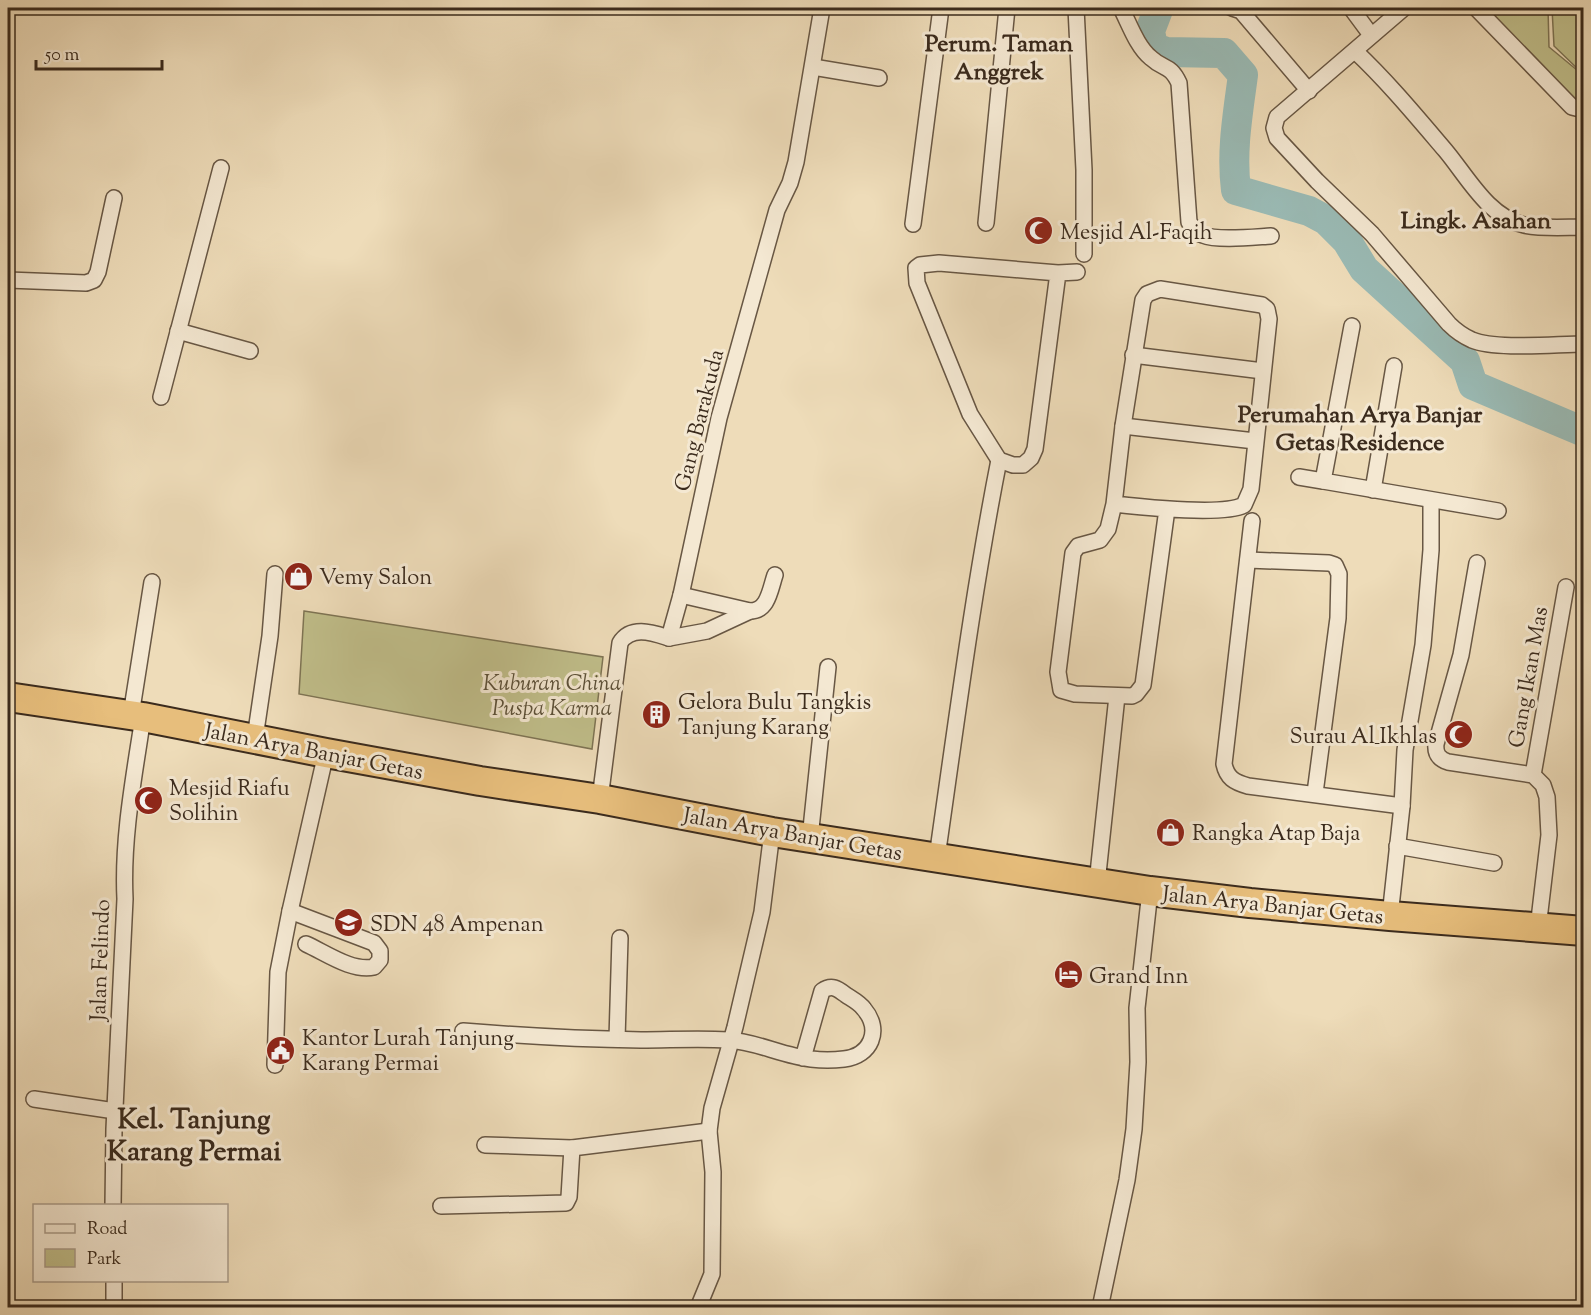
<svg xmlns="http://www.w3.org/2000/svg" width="1591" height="1315" font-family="'Sorts Mill Goudy',serif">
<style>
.green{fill:#c0be8a;stroke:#7e7454;stroke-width:1.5}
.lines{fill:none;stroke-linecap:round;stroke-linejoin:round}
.river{stroke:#9abab4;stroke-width:30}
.street-casing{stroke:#685744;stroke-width:18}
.highway-casing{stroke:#3b2b1d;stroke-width:32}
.street{stroke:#f4e8d2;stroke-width:15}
.highway{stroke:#e7be7c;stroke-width:28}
.labels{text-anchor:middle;stroke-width:6;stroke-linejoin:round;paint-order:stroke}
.poi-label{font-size:22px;fill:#3b2b1d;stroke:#f4e8d2;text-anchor:start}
.street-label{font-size:22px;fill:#3b2b1d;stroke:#f4e8d2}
.park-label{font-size:22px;font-style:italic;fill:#5c5038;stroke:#f4e8d2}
.neighbourhood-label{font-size:24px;font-weight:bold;fill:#3b2b1d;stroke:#f4e8d2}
.district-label{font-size:28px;font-weight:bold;fill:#3b2b1d;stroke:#f4e8d2}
</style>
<rect width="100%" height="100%" fill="#eedcb9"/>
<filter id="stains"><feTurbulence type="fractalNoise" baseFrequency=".00333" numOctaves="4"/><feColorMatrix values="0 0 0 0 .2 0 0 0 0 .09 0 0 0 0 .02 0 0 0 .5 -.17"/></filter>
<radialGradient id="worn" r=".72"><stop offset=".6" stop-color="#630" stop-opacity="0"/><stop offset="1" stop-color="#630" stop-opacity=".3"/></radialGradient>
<!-- green -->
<g class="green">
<polygon points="1478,8 1548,8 1549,47 1583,75 1583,100 1579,109"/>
<polygon points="1552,8 1583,8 1583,74 1554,46"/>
<polygon points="304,611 603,657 592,749 299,694"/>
</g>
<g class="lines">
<!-- river -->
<path class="river" d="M1158 10 1150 31 1153 47 1166 52 1224 53 1243 75C1238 113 1231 151 1236 190L1309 211 1326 220 1347 241 1364 269 1465 361 1473 385 1584 432"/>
<defs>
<g id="street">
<polyline points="1076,8 1084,170 1084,254"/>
<path d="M1121 8C1129 23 1137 47 1151 58 1164 70 1170 64 1179 83L1189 222C1193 228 1196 233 1203 235 1217 241 1254 237 1271 236"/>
<polyline points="1232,8 1241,11 1309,91"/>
<polyline points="1351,8 1371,35"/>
<path d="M1404 8 1277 117 1274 128 1277 138 1317 181 1372 234 1449 324C1456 331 1463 336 1472 340 1496 350 1556 344 1584 344"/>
<polyline points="1476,8 1572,107 1584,110"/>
<path d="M1355 51C1387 81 1416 116 1445 150 1467 176 1488 217 1524 225 1542 229 1565 227 1584 227"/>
<polyline points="813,67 879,78"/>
<polyline points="986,223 1007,8"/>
<polyline points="913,224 941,8"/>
<polyline points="1058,273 1035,449 1031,458 1023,465 1013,465 999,460 970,414 917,283 916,268 920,265 939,263 1058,273 1077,272"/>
<polyline points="8,280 86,283 94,280 98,272 114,198"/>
<polyline points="1352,326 1323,481 1498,511"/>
<polyline points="178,331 250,351"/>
<polyline points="1133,355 1263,371"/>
<polyline points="161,397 221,168"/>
<polyline points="1123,426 1255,441"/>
<polyline points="1299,477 1323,481"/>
<polyline points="1373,490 1394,366"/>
<path d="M1114 504C1141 507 1223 516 1244 505L1251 489 1269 319 1267 309 1262 305 1160 289 1147 294 1143 300 1123 426 1114 504 1108 529 1100 540 1078 546 1073 553 1058 672 1061 690 1075 694 1132 696 1136 694 1143 685 1167 509"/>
<path d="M1252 521 1224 764C1227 778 1234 782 1248 786L1402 806"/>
<polyline points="1248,560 1329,563 1335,565 1339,574 1338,618 1315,793"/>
<path d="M1477 563 1461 655 1436 744C1435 754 1439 759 1448 762L1533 775 1543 785 1547 797 1549 835 1538 928"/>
<path d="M681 595 750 611C768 611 770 590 775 575"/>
<polyline points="669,638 707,631 750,611"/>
<polyline points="131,715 152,582"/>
<polyline points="255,738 270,636 275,574"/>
<polyline points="1533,775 1566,587"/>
<path d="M600 799 620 643C631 625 653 633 669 638L681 595 719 418 777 210 790 183 796 162 822 8"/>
<polyline points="810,838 828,667"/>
<polyline points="1397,846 1494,863"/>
<path d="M937 857C956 725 973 592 999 460"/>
<polyline points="1097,883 1117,696"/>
<path d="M290 911 374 943 380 951V960L374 967C352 972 326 953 306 944"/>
<polyline points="1390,916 1402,806 1405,750 1423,645 1431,550 1431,501"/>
<path d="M463 1031C523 1036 582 1039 641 1040 670 1040 699 1038 728 1040 751 1041 772 1051 795 1056 811 1060 828 1061 844 1059 871 1056 882 1030 864 1009 860 1003 852 999 846 995 838 989 832 984 822 991L803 1058"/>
<polyline points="617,1039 620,938"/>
<polyline points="275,1065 278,972 290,911 326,753"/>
<polyline points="34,1099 115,1111"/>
<polyline points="485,1145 572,1148"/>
<path d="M113 1206 114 1129 125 899C122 838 134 777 143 717"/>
<polyline points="441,1206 566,1203 569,1197 572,1148 709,1131"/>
<polyline points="114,1280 114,1308"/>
<polyline points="698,1308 712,1274 713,1172 709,1131 712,1108 735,1027 762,912 772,832"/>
<polyline points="1100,1308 1127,1180 1134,1129 1138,1062 1137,1008 1150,891"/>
</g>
<polyline id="highway" points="8,697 143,717 326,753 480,781 600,799 772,832 1150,891 1250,903 1390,916 1584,931"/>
</defs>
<!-- street casing -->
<use href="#street" class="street-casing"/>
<!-- highway casing -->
<use href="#highway" class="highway-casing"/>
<!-- street -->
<use href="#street" class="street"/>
<!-- highway -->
<use href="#highway" class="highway"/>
</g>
<!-- icons -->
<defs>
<symbol id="mosque-disc" viewBox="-11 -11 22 22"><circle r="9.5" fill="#8f2418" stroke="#f4e8d2"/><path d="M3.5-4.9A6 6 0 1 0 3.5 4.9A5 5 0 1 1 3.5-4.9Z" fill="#fff"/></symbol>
<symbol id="shop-disc" viewBox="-11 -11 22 22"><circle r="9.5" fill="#8f2418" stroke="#f4e8d2"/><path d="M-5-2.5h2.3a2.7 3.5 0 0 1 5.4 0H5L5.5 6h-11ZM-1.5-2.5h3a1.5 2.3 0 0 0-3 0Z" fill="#fff"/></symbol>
<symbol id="building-disc" viewBox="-11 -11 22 22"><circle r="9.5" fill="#8f2418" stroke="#f4e8d2"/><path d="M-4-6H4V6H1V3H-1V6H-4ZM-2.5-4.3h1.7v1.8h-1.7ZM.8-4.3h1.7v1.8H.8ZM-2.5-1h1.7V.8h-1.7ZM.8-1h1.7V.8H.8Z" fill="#fff"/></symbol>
<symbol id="school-disc" viewBox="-11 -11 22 22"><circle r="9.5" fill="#8f2418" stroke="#f4e8d2"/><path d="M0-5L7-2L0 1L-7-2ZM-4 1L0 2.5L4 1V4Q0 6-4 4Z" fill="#fff"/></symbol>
<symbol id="hotel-disc" viewBox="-11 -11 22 22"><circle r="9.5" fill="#8f2418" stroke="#f4e8d2"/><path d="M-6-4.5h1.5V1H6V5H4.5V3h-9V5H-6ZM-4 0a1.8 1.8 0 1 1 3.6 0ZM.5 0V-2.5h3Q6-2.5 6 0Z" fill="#fff"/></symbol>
<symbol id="civic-disc" viewBox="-11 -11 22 22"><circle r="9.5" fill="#8f2418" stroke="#f4e8d2"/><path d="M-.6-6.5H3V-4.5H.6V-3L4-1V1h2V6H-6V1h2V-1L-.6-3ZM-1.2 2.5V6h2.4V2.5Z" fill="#fff"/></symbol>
</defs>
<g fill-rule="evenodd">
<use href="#mosque-disc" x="1022" y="214" width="33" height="33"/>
<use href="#shop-disc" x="282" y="560" width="33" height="33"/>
<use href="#building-disc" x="640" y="698" width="33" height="33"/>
<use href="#mosque-disc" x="1442" y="718" width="33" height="33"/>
<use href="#mosque-disc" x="132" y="784" width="33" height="33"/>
<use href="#shop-disc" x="1154" y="816" width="33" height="33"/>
<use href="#school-disc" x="332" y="906" width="33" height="33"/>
<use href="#hotel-disc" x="1052" y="958" width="33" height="33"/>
<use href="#civic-disc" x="264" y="1034" width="33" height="33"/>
</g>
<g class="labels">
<!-- poi labels -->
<g class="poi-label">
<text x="1060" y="239">Mesjid Al-Faqih</text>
<text x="319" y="584">Vemy Salon</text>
<text x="678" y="709">Gelora Bulu Tangkis<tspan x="678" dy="25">Tanjung Karang</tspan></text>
<text x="1437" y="743" text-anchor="end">Surau Al_Ikhlas</text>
<text x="169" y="795">Mesjid Riafu<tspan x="169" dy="25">Solihin</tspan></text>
<text x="1192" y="840">Rangka Atap Baja</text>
<text x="370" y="931">SDN 48 Ampenan</text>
<text x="1089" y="983">Grand Inn</text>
<text x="302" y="1045">Kantor Lurah Tanjung<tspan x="302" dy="25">Karang Permai</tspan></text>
</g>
<!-- street labels -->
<g class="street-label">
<text transform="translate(698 420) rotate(-76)" y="8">Gang Barakuda</text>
<text transform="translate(1527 677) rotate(-80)" y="8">Gang Ikan Mas</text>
<text transform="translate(314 750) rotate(11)" y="8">Jalan Arya Banjar Getas</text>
<text transform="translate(793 833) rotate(10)" y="8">Jalan Arya Banjar Getas</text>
<text transform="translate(1273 904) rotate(6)" y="8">Jalan Arya Banjar Getas</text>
<text transform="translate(99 960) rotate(-88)" y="8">Jalan Felindo</text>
</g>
<!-- park labels -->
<g class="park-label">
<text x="552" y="690">Kuburan China<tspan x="552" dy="25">Puspa Karma</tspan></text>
</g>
<!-- neighbourhood labels -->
<g class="neighbourhood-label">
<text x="999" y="51">Perum. Taman<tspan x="999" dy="28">Anggrek</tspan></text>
<text x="1476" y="228">Lingk. Asahan</text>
<text x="1360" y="422">Perumahan Arya Banjar<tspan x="1360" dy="28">Getas Residence</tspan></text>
</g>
<!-- district labels -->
<g class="district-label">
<text x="194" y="1128">Kel. Tanjung<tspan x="194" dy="32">Karang Permai</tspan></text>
</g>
</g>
<!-- margin -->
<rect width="1591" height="1315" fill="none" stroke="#eedcb9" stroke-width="30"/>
<rect x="9" y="9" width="1573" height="1297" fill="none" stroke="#3b2b1d" stroke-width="3"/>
<rect x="15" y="15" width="1561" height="1285" fill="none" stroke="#3b2b1d" stroke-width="1.5"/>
<!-- legend -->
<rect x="33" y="1204" width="195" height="78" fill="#f4e8d2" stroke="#aa9c8a" stroke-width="1.5"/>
<rect x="45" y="1224" width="30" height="9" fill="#f4e8d2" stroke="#aa9c8a" stroke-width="1.5"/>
<text x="87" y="1234" font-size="18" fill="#3b2b1d">Road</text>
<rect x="45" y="1249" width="30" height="18" fill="#c0be8a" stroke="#aa9c8a" stroke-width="1.5"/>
<text x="87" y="1264" font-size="18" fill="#3b2b1d">Park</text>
<!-- scale -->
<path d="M36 60v9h126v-9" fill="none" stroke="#3b2b1d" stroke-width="3"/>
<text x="45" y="60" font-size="18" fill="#3b2b1d" stroke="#f4e8d2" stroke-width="4.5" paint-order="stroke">50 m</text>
<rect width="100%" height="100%" filter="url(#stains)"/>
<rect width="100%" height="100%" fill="url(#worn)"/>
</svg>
